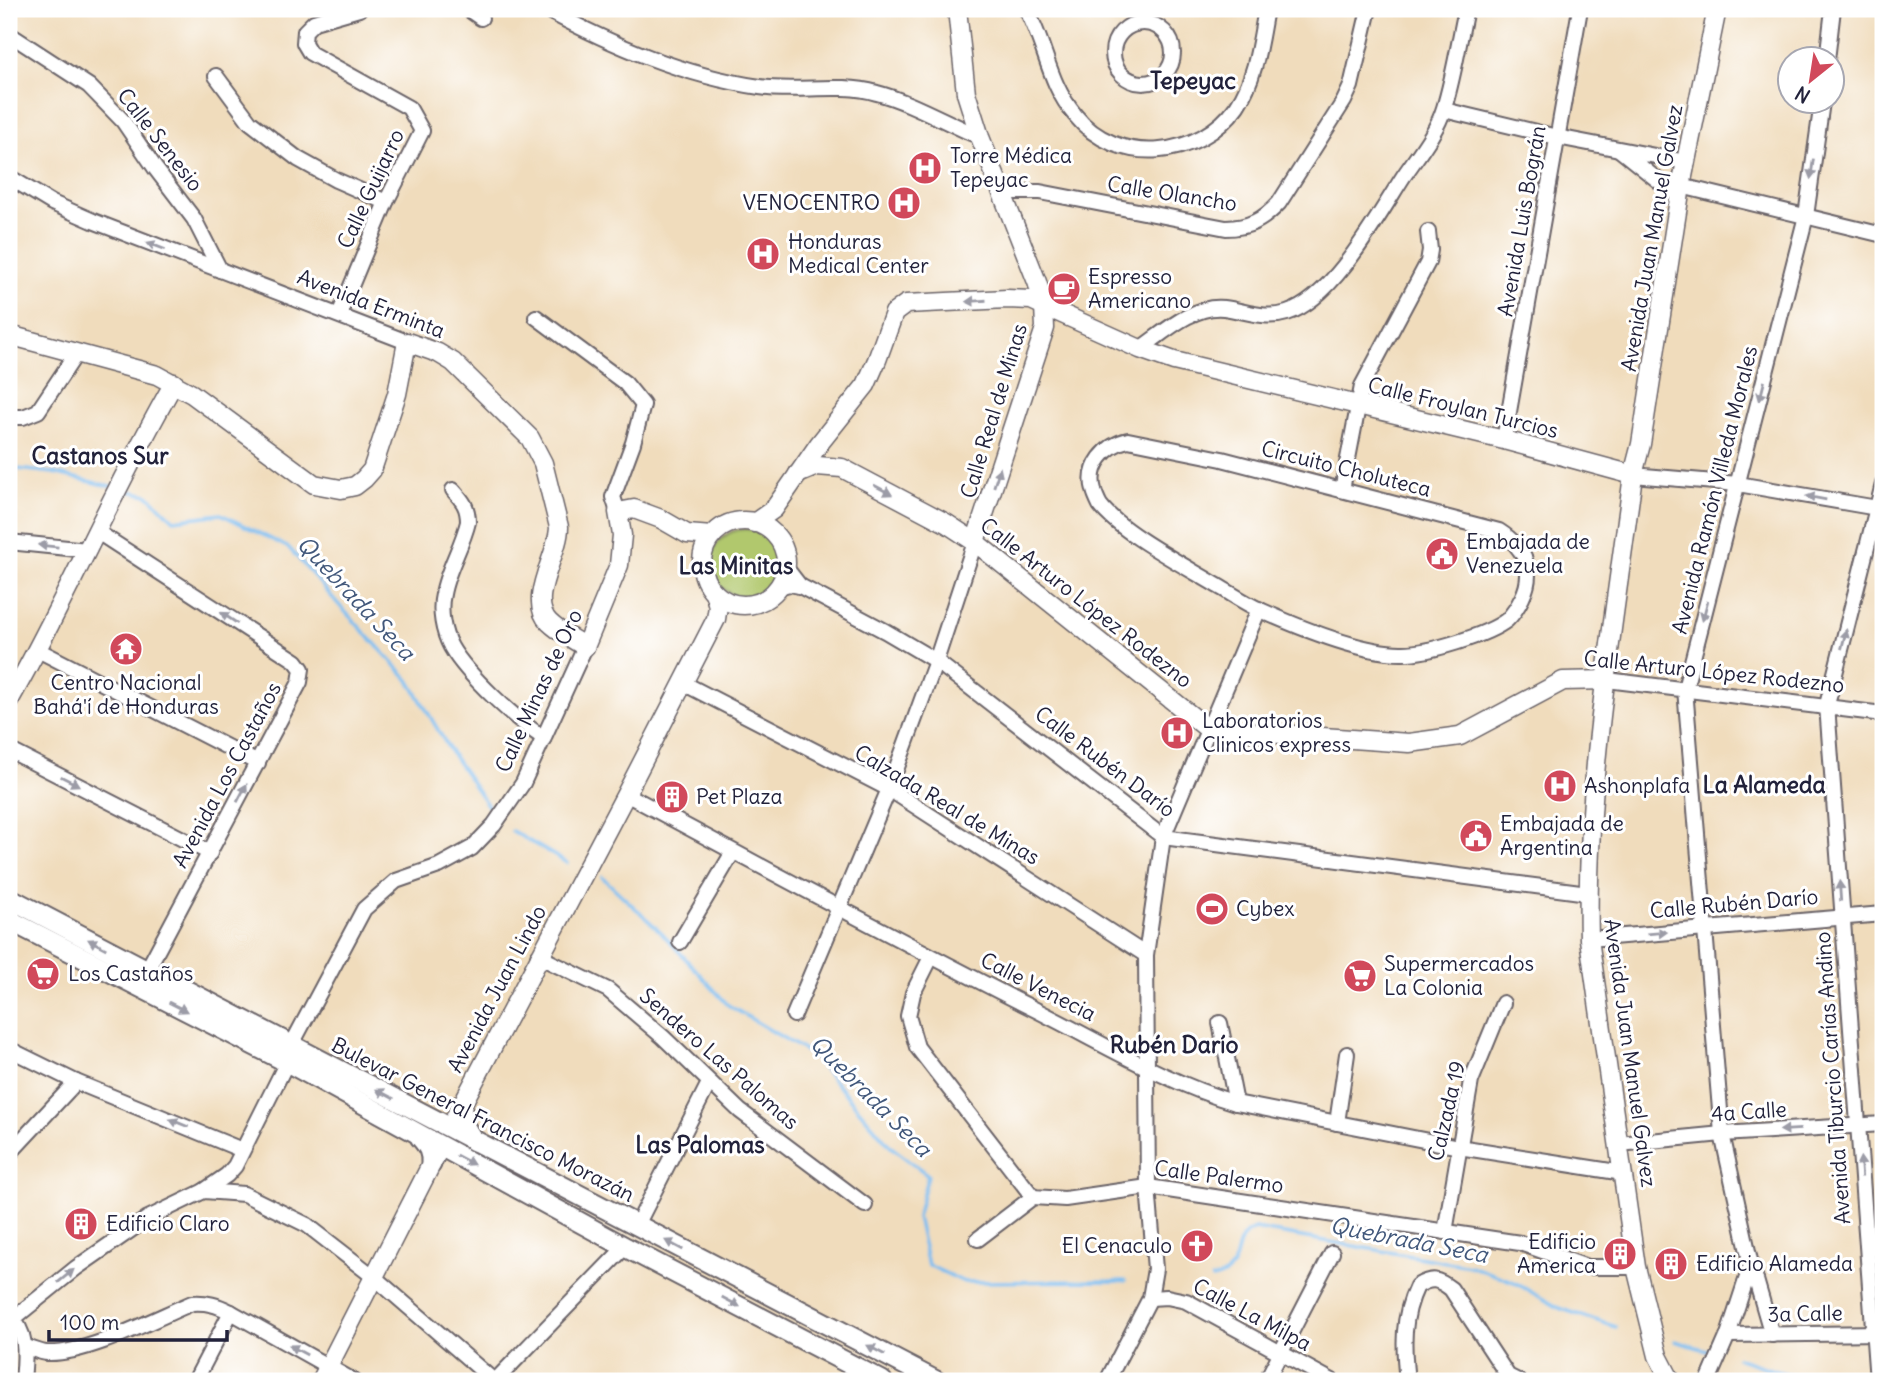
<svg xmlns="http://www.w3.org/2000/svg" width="1892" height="1390" font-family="Delius,sans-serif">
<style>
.green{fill:#b1c86d;stroke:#6a7554;stroke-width:2}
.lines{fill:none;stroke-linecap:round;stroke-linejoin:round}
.stream{stroke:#7cbdf1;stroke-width:3.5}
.minor-casing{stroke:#6a6368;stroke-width:18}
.tertiary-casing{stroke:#6a6368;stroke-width:21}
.secondary-casing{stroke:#6a6368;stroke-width:23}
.minor{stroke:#fff;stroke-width:14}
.tertiary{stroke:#fff;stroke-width:18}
.secondary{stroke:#fff;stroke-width:19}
.oneway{fill:#9c9ca7}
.labels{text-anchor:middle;stroke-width:6;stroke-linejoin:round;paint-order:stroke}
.street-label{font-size:21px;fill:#22223b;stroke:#fff}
.poi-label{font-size:21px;fill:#22223b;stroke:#fff;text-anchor:start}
.neighbourhood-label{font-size:23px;font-weight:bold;fill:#22223b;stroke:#fff}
.water-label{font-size:23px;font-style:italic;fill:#42587b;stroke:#fff}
</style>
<rect width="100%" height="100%" fill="#fff"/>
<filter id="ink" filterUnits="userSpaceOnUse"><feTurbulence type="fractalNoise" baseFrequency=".0143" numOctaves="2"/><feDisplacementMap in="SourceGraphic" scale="14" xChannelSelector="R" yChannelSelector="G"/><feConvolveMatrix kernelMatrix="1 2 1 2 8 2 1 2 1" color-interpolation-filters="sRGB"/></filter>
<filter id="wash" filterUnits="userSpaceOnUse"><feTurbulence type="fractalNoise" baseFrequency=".00686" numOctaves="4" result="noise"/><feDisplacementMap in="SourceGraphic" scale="28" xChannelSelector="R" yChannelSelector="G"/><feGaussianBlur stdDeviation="1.57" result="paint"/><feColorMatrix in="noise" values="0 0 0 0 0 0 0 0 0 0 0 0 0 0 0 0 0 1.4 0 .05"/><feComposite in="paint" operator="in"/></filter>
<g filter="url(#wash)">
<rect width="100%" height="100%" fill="#f0dcbc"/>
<!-- green -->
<circle class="green" cx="745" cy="563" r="34"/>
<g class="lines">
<!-- stream -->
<g class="stream">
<polyline points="9,468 54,473 113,487"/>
<polyline points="124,490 148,495 174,520 221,514 289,548 339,605 409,680 452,754 495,816"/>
<polyline points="512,831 567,863"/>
<polyline points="602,877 662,933 728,1005 812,1055 891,1147 928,1175 917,1217 928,1265 964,1282 1125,1281"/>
<path d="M1212 1279C1249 1272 1226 1239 1255 1229L1470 1266 1512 1281 1559 1308 1616 1327"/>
<polyline points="1675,1341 1710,1351"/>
<path d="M1737 1358C1767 1368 1797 1379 1829 1381"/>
</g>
</g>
</g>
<g filter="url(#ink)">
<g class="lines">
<defs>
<g id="minor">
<polyline points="468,9 481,18"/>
<path d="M545 9C612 45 684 76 760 87 798 93 839 82 877 93 909 101 949 124 980 137"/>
<path d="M1026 9C1046 45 1048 83 1075 115 1117 168 1200 159 1237 106 1256 78 1260 41 1266 9"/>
<circle cx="1143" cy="53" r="30"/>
<polyline points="9,34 89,86 123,121 155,168 194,219 220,270"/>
<polyline points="1827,60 1833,9"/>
<polyline points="216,76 250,122 298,159 336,180 386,202"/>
<polyline points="1444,110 1557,137 1676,160"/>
<polyline points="1620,150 1670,190"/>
<polyline points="9,177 52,203 93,221 407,342"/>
<polyline points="1681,186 1883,235"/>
<path d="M1002 192H1040L1226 228C1249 228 1263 220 1279 203L1344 101 1351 86 1369 9"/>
<polyline points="339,315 386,202 422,131 409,108 310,53 304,43 305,31 314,22 359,9"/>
<polyline points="536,317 625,383 643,405 633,443 613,497 618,512"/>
<path d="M1140 349C1163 333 1194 304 1224 308 1246 311 1265 320 1287 313 1333 299 1378 216 1403 177 1417 156 1437 132 1444 108 1454 76 1459 41 1466 9"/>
<polyline points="9,417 23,417 38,411 76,354"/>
<path d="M1128 440 1222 459 1499 531C1524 547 1536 570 1522 598 1518 606 1513 614 1507 620 1488 635 1426 654 1401 653 1360 653 1298 627 1260 610 1245 603 1232 594 1218 586 1187 567 1121 533 1100 505 1098 501 1095 495 1094 490 1087 466 1106 445 1128 440Z"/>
<polyline points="1504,440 1580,9"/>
<polyline points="1633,475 1738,484 1883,509"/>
<path d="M453 490C463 501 468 507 468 522 462 547 447 570 443 594 439 611 443 632 451 647 467 675 517 721 544 738"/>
<polyline points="1342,490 1362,386 1428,262 1430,250 1428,232"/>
<polyline points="96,531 296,661 302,669 300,682 147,970"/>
<polyline points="9,542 87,550"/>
<polyline points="786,568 800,586 885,631 936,661 1163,837 1588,893"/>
<polyline points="779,587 789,584 800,586"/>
<polyline points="38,650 258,763"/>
<polyline points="1607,680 1883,714"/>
<polyline points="683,683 889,789 1146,955"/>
<polyline points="9,750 210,853"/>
<path d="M626 794C760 866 894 938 1030 1007 1097 1040 1164 1082 1236 1103L1459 1147 1623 1173"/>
<polyline points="1589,939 1883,914"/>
<polyline points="680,942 733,852"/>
<polyline points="538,956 608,990 663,1037 740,1111 865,1205"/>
<polyline points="931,957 913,993 908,1016 917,1047 1033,1197 1065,1199 1148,1187 1520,1243 1587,1267 1636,1267"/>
<polyline points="794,1015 889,789 936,661 975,542"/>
<polyline points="1220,1023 1236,1103"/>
<polyline points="291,1046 364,909 396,881 439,866 472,848 494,825 523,783 585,647"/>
<polyline points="9,1049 76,1082 242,1150"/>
<polyline points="1337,1123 1347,1054"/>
<polyline points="1619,1144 1722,1134 1883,1124"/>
<polyline points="9,1154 76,1082"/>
<polyline points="204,1191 227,1175 235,1166 287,1062"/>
<polyline points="637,1225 709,1083"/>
<polyline points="1445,1232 1471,1081 1503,1003"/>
<polyline points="978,1239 1033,1197"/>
<polyline points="1752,1266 1772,1335"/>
<polyline points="1150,1298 1167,1297 1186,1301 1332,1381"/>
<path d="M9 1315C29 1333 25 1357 23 1381"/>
<polyline points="13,1319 76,1268 148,1218 204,1191 244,1194 307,1225 374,1277 494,1381"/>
<polyline points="1728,1335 1882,1333"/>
<path d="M26 1347C33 1349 41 1353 47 1353 86 1355 154 1319 192 1303 207 1302 217 1305 231 1312L354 1381"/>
<polyline points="195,1381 231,1312"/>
<polyline points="495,1381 625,1247"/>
<polyline points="1107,1381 1150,1298 1155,1269 1148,1187 1146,955 1163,837 1259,609"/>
<polyline points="1266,1381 1332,1253"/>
<path d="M1407 1381C1403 1347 1402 1317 1417 1286 1432 1277 1438 1279 1451 1289L1508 1376 1518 1381"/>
<polyline points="1708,1381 1728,1335 1751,1265 1722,1134 1685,689 1806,216 1822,102"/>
<polyline points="1877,1381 1827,705 1883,484"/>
</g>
<g id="tertiary">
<polyline points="957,9 966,93 980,137 1037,282 1044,305 1045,328 975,542"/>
<path d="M9 335 157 375 192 394 314 484 341 489 355 486 364 479 372 470 397 394 407 342 438 353 453 362 530 438 543 463 559 527C559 555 526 599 549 622 559 632 573 639 585 647L619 565 622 535 618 512 634 509 661 519 687 534 712 536"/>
<polyline points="798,474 817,466 842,468 946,523 975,542 1208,729 1409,743 1460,736 1563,681 1607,680"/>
<circle cx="744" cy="563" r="42"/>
<polyline points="754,523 774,509 819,444 866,385 877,360 894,313 906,304 1007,299 1031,300 1140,349 1174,361 1504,440 1633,475"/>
<path d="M9 701C68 597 114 487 174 383"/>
<polyline points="456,1116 626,794 716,619 718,606 714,592"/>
<polyline points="321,1381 437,1153"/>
<path d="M1671 1381 1658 1356 1636 1267 1589 939C1585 784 1613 629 1633 475L1641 444 1681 186 1717 9"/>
</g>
<g id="secondary">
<polyline points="9,898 936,1381"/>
<polyline points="9,920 287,1062 625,1247 882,1381"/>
<path d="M462 1104C461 1120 464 1128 474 1141"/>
<path d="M420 1137C428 1146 432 1152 431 1164"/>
</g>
</defs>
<!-- minor casing -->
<use href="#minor" class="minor-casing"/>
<!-- tertiary casing -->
<use href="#tertiary" class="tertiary-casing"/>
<!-- secondary casing -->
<use href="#secondary" class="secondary-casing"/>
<!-- minor -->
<use href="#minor" class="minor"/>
<!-- tertiary -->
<use href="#tertiary" class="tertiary"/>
<!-- secondary -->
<use href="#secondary" class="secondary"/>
</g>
<!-- one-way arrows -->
<defs><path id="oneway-solid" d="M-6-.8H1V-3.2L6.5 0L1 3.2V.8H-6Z" transform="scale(1.75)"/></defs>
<g class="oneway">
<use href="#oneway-solid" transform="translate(1812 169) rotate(98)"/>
<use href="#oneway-solid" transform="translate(156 246) rotate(-159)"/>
<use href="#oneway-solid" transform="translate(976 301) rotate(176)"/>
<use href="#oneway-solid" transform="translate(1762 391) rotate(104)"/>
<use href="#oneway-solid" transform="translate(997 477) rotate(-72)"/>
<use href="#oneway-solid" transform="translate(883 490) rotate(28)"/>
<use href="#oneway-solid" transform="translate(1816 498) rotate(-170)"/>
<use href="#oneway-solid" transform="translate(48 546) rotate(-174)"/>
<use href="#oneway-solid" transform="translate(1705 611) rotate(105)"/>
<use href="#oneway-solid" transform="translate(229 618) rotate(-147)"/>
<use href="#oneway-solid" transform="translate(1844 639) rotate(-76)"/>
<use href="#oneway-solid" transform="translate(70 781) rotate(27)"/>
<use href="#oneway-solid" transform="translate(242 793) rotate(-62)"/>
<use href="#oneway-solid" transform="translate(1840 891) rotate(-94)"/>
<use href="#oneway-solid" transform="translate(1657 933) rotate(-5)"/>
<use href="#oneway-solid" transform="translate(97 944) rotate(-152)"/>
<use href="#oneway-solid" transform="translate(178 1007) rotate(27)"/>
<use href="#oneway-solid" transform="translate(385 1094) rotate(-152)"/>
<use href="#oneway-solid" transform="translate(179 1123) rotate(-158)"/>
<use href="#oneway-solid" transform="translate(1790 1130) rotate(177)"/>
<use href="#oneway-solid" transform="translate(465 1160) rotate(28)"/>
<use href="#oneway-solid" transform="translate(1861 1167) rotate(-94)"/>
<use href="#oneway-solid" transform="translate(674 1245) rotate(-152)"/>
<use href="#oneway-solid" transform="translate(66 1276) rotate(-39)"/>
<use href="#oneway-solid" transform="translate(731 1302) rotate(28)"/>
<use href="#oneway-solid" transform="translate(298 1350) rotate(-151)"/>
<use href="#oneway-solid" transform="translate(876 1350) rotate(-152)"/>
</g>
</g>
<!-- icons -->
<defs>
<symbol id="hospital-disc" viewBox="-11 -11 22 22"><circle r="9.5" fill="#d1495b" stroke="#fff"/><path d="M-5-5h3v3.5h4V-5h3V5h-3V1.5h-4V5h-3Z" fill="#fff"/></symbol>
<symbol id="cafe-disc" viewBox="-11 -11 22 22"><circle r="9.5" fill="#d1495b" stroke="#fff"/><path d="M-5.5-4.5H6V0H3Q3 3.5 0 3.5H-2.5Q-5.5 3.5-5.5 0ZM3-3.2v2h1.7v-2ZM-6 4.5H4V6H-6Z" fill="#fff"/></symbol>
<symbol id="civic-disc" viewBox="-11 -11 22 22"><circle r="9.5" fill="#d1495b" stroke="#fff"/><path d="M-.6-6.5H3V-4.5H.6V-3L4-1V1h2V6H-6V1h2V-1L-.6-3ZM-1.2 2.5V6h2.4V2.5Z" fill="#fff"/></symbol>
<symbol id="temple-disc" viewBox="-11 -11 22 22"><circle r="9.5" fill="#d1495b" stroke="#fff"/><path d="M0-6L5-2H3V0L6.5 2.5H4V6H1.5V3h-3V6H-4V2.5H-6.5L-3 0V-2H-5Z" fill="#fff"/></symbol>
<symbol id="building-disc" viewBox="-11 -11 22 22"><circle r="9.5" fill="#d1495b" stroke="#fff"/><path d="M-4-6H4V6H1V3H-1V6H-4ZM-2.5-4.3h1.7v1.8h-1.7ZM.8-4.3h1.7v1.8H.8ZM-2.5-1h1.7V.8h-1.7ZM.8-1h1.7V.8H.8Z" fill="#fff"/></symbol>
<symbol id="stadium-disc" viewBox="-11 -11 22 22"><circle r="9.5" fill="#d1495b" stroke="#fff"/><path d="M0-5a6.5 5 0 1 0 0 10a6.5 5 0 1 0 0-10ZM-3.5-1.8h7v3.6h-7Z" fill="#fff"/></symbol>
<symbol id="supermarket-disc" viewBox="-11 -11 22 22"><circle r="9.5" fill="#d1495b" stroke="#fff"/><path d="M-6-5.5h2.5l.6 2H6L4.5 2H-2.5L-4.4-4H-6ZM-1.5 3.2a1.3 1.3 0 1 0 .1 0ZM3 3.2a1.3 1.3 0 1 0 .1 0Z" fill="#fff"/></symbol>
<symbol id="church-disc" viewBox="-11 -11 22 22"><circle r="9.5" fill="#d1495b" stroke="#fff"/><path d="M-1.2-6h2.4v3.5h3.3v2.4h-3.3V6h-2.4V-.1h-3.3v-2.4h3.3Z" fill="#fff"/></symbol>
</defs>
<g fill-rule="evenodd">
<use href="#hospital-disc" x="906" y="149" width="38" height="38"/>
<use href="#hospital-disc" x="885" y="184" width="38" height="38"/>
<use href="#hospital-disc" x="744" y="235" width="38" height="38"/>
<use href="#cafe-disc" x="1045" y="270" width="38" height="38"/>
<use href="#civic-disc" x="1423" y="535" width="38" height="38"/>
<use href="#temple-disc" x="107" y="630" width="38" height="38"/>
<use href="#hospital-disc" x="1158" y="714" width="38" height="38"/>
<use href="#hospital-disc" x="1541" y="767" width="38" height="38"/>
<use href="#building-disc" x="653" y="778" width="38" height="38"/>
<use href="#civic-disc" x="1457" y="817" width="38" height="38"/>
<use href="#stadium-disc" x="1193" y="890" width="38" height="38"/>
<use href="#supermarket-disc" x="24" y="955" width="38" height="38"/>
<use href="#supermarket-disc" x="1341" y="957" width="38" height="38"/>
<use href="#building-disc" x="62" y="1205" width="38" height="38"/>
<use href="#church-disc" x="1178" y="1227" width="38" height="38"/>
<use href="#building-disc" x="1601" y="1235" width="38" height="38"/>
<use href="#building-disc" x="1652" y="1245" width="38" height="38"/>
</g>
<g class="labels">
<!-- street labels -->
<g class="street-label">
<text transform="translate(160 140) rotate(52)" y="7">Calle Senesio</text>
<text transform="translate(371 189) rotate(-65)" y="7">Calle Guijarro</text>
<text transform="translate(1172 194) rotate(9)" y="7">Calle Olancho</text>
<text transform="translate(1522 221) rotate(-80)" y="7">Avenida Luis Bográn</text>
<text transform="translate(1652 238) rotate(-80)" y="7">Avenida Juan Manuel Galvez</text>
<text transform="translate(371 304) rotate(21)" y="7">Avenida Erminta</text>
<text transform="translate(1463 408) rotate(14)" y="7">Calle Froylan Turcios</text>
<text transform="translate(994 411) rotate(-73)" y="7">Calle Real de Minas</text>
<text transform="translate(1346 469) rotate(14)" y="7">Circuito Choluteca</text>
<text transform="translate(1715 490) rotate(-76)" y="7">Avenida Ramón Villeda Morales</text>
<text transform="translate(1086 603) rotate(38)" y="7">Calle Arturo López Rodezno</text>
<text transform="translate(1714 672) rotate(6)" y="7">Calle Arturo López Rodezno</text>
<text transform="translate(539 691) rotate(-65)" y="7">Calle Minas de Oro</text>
<text transform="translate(1105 762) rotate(37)" y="7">Calle Rubén Darío</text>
<text transform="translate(227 775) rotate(-62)" y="7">Avenida Los Castaños</text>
<text transform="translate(947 805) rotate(31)" y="7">Calzada Real de Minas</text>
<text transform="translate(1734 904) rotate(-5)" y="7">Calle Rubén Darío</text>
<text transform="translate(1038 987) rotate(27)" y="7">Calle Venecia</text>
<text transform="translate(497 989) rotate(-62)" y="7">Avenida Juan Lindo</text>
<text transform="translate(1630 1053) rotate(82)" y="7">Avenida Juan Manuel Galvez</text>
<text transform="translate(719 1059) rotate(41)" y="7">Sendero Las Palomas</text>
<text transform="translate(1833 1078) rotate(-94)" y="7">Avenida Tiburcio Carías Andino</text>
<text transform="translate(1447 1111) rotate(-77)" y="7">Calzada 19</text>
<text transform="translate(1749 1112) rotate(-4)" y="7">4a Calle</text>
<text transform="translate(483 1120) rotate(27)" y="7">Bulevar General Francisco Morazán</text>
<text transform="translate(1219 1177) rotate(8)" y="7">Calle Palermo</text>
<text transform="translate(1805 1314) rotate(-1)" y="7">3a Calle</text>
<text transform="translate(1252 1315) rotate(28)" y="7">Calle La Milpa</text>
</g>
<!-- poi labels -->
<g class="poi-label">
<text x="950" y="163">Torre Médica<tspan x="950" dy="24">Tepeyac</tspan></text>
<text x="880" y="210" text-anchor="end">VENOCENTRO</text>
<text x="788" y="249">Honduras<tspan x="788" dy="24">Medical Center</tspan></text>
<text x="1088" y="284">Espresso<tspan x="1088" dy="24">Americano</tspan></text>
<text x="1466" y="549">Embajada de<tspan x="1466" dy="24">Venezuela</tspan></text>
<text x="126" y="690" text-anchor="middle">Centro Nacional<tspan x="126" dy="24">Bahá'í de Honduras</tspan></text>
<text x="1202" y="728">Laboratorios<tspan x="1202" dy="24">Clinicos express</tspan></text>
<text x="1584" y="793">Ashonplafa</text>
<text x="696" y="804">Pet Plaza</text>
<text x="1500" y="831">Embajada de<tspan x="1500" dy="24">Argentina</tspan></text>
<text x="1236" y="916">Cybex</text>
<text x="1384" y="971">Supermercados<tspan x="1384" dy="24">La Colonia</tspan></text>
<text x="68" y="981">Los Castaños</text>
<text x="106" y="1231">Edificio Claro</text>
<text x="1596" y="1249" text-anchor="end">Edificio<tspan x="1596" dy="24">America</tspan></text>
<text x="1172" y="1253" text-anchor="end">El Cenaculo</text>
<text x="1696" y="1271">Edificio Alameda</text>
</g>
<!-- neighbourhood labels -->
<g class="neighbourhood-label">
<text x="1193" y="89">Tepeyac</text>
<text x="100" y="464">Castanos Sur</text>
<text x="736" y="574">Las Minitas</text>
<text x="1764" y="793">La Alameda</text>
<text x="1174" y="1053">Rubén Darío</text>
<text x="700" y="1153">Las Palomas</text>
</g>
<!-- water labels -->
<g class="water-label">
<text transform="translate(356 598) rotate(47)" y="8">Quebrada Seca</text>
<text transform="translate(871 1096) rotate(45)" y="8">Quebrada Seca</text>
<text transform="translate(1409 1240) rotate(11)" y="8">Quebrada Seca</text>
</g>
</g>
<!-- margin -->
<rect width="1892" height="1390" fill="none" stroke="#fff" stroke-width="35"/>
<!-- north arrow -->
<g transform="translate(1811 80) rotate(210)"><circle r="33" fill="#ffffff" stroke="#a7a7b1" stroke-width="2"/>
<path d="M0-5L12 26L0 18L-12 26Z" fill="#d1495b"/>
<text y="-10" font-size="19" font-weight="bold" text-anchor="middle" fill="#22223b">N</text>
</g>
<!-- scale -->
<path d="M49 1330v10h178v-10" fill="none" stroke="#22223b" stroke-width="3.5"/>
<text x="60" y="1330" font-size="21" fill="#22223b" stroke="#ffffff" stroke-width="5" paint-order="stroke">100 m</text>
</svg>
